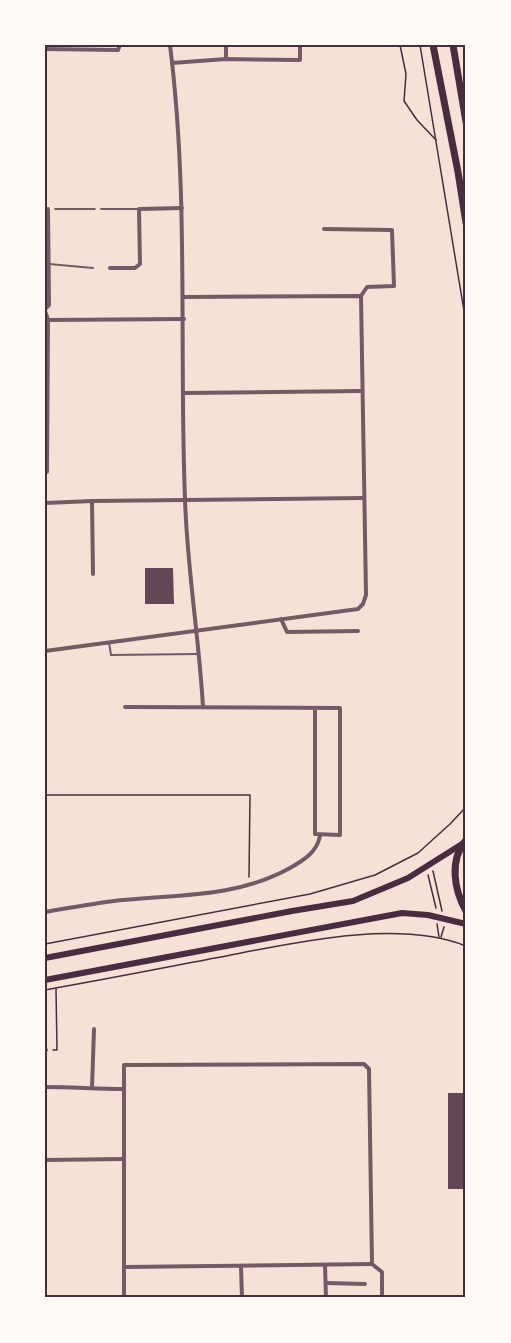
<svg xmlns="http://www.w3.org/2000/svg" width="511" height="1343" font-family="Ubuntu,sans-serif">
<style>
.building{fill:#644757}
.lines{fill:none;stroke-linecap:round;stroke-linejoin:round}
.path{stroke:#4a2c40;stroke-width:1.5}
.service{stroke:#755966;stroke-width:2}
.minor{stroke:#755966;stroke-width:4}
.primary{stroke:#4a2c40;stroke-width:6}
.trunk{stroke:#4a2c40;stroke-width:7}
.neatline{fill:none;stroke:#4a2c40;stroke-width:2}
</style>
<rect width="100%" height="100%" fill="#f7e1d7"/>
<!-- building -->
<g class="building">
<polygon points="145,568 173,568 174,604 145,604"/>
<rect x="448" y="1093" width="18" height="96"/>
</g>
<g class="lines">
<!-- path -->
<g class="path">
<polyline points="400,45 406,74 404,101 417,120 436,140"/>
<polyline points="420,45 466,323"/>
<polyline points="55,209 95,209"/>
<polyline points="45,795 250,795 249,877"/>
<polyline points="433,871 442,911"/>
<polyline points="428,875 436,908"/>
<polyline points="437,924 439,937"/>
<polyline points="441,937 444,927"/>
<polyline points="45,944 310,894 375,875 418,853 450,824 466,807"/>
<path d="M45 990C102 980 158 969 215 958 289 944 395 918 466 946"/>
<polyline points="53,1050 57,1050 56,989"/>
</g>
<!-- service -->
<g class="service">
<polyline points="101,209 138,209"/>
<polyline points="49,264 93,268"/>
<polyline points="109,642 111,655 197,654"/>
</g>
<!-- minor -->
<g class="minor">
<path d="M170 45C189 196 179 347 185 499 187 568 199 637 203 707"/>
<polyline points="226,45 226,59"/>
<polyline points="45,49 118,50 120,45"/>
<polyline points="172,63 226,59 300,60 300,45"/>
<polyline points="324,229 392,230 394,286 367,287 361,296"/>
<polyline points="110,268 135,268 140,264 139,209 182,208"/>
<polyline points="45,309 49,305 48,209"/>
<polyline points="45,311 48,320 47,472"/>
<polyline points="48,320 184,319"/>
<polyline points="184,393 362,391"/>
<polyline points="92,501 93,574"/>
<polyline points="45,503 92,501 364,498"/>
<polyline points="281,619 287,632 358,631"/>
<polyline points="45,651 358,609 363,604 366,595 361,296 183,297"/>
<polyline points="125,707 340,708 340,835 315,834 315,708"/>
<path d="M45 912C68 908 91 904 114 901 174 894 234 899 290 868 304 860 317 852 320 836"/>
<polyline points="45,1050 46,1050"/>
<path d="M45 1087C72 1087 97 1089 124 1089"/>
<polyline points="92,1088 94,1029"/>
<polyline points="45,1160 124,1159"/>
<polyline points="372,1264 382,1272 382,1298"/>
<polyline points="325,1265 326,1298"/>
<polyline points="241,1266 242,1298"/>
<polyline points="124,1267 372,1264"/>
<polyline points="326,1283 365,1284"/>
<polyline points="124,1298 124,1065 364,1064 369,1069 372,1264"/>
</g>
<!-- primary -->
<g class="primary">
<polyline points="45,958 292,911 353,901 408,878 462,844"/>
<polyline points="45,980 402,913 428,915 466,924"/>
</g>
<!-- trunk -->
<g class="trunk">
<polyline points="433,45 458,172 466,223"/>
<polyline points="453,45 466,122"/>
<path d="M466 840C449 860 454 890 466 911"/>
</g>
</g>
<!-- border -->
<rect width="511" height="1343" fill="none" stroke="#fffaf5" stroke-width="93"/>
<rect x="46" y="46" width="418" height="1250" class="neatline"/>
</svg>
